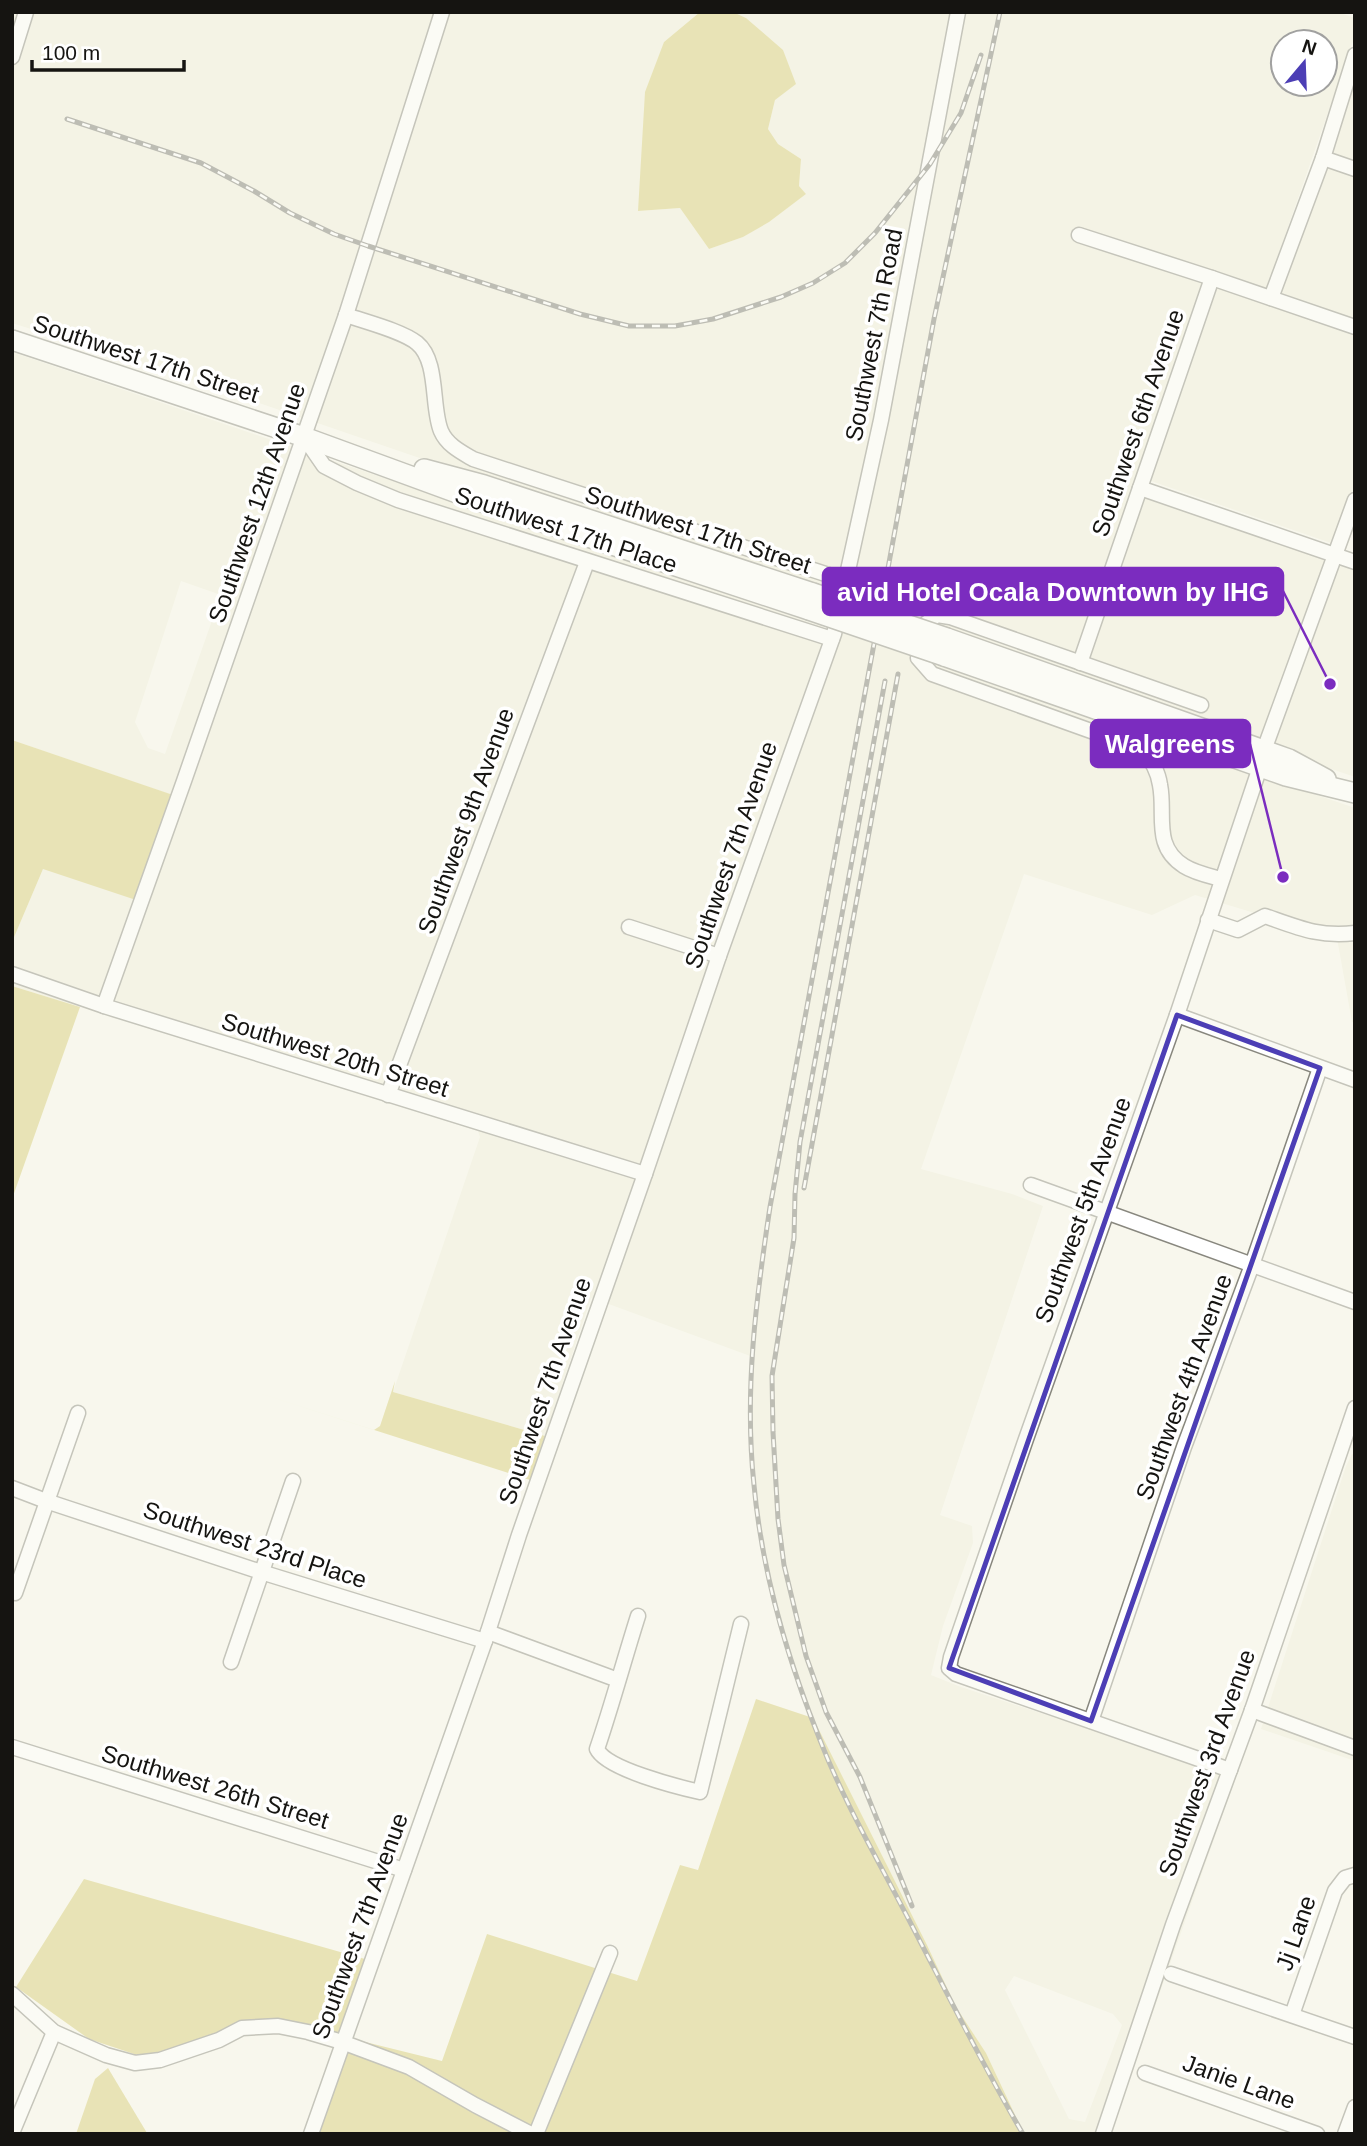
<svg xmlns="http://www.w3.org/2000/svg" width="1367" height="2146" font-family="Helvetica,sans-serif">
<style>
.built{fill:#efeddb;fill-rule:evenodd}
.green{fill:#d6cb74}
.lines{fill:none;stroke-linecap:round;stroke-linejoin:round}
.minor-casing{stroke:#88877e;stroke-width:17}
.major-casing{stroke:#88877e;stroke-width:22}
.minor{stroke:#fff;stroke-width:14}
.major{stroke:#fff;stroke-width:19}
.rail-casing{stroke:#76756f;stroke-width:5}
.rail{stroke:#fff;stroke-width:2.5;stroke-dasharray:8;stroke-linecap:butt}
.major-bridge-casing{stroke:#88877e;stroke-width:22;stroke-linecap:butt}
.major-bridge{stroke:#fff;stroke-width:19}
.marked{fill:none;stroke:#4c3eb5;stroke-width:5;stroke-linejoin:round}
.labels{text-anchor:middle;stroke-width:7;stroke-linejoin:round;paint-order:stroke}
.street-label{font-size:24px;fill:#151411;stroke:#fff}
.leader{fill:none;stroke:#7b2cbf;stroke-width:2.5}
.callout-dot{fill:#7b2cbf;stroke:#fff;stroke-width:2.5}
.callout{fill:#7b2cbf;stroke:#7b2cbf;stroke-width:2.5}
.callout-label{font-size:26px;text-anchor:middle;font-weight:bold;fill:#fff}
</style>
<rect width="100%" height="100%" fill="#f8f7ed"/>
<!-- built -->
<g class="built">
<polygon points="12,12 700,12 664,42 639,211 680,208 709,249 743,237 769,221 806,194 799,186 801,159 778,144 768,129 775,100 746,18 733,12 953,12 843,574 475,454 458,444 446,428 423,341 340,319 401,341 415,349 423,364 452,454 841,585 838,595 475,477 177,375 12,323"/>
<path d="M963 12H1337L1355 18 1353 41 1266 290 1076 228 1072 239 1205 282 1137 475 1139 476 1143 495 1329 559 1261 743 848 599ZM1283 42H1325V84H1283Z"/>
<polygon points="1355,72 1355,163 1330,154"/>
<polygon points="1326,165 1355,175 1355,321 1278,294"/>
<polygon points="1215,285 1355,333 1355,484 1334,544 1148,480"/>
<path d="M12 352 830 629 596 1299 591 1298 545 1436 393 1392 480 1137 478 1131 85 1004 80 1007 12 986V942L43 869 175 796 12 740ZM181 581 221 595 165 754 148 748 135 722Z"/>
<polygon points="1339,562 1355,568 1355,777 1302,759 1271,746"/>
<path d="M840 632 1355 808V1023L1352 1022 1337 938 1195 895 1152 915 1024 874 921 1169 1012 1194 1043 1206 940 1515 972 1526 973 1543 943 1626 931 1675 961 1687 1236 1777 1110 2134H1024L986 2053 956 2007 927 1945 817 1727 781 1631 762 1544 753 1449V1357L606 1303 724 958ZM1014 1976 1113 2014 1122 2025 1085 2122 1069 2119 1005 1990Z"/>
<polygon points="1352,1454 1355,1455 1355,1761 1261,1729 1346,1466"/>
</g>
<!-- green -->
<g class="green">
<polygon points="700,12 733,12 746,18 783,50 796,84 775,100 768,129 778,144 801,159 799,186 806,194 769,222 743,237 709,249 680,208 638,211 645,92 664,42"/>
<polygon points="12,740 176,796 136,900 43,869 12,942"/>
<polygon points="12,986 80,1007 12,1199"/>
<polygon points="196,1373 374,1430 380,1426 395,1381 393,1392 545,1436 530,1480"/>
<polygon points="756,1699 813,1718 927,1945 956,2007 986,2053 1024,2134 542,2134 608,1972 637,1981 680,1865 698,1870"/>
<polygon points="84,1879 365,1959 339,2035 266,2020 192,2046 140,2056 89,2039 16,1987"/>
<polygon points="487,1934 598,1969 533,2128 349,2038 442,2061"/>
<polygon points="345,2049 406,2072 518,2134 316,2134"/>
<polygon points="108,2068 147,2133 147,2134 76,2134 95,2079"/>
</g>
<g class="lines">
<defs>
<g id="minor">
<polyline points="12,57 26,12"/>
<polyline points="1323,158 1355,169"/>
<polyline points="1079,235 1212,278 1355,327"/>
<polyline points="1271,298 1323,158 1355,55"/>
<path d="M346 315C366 322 402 331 417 343 439 361 431 407 441 431 447 445 461 452 473 459L847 581"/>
<polyline points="304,437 324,466 357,483 398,500 832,639"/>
<polyline points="1140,488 1355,562"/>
<polyline points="1080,663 1212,278"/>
<path d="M1201 705 950 617 937 615 924 625 918 658 932 674 1144 750C1152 762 1158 771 1160 785 1166 814 1152 846 1184 866 1195 873 1210 876 1221 879"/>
<polyline points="1264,750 1355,500"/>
<path d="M1208 920 1238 930 1265 916C1299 928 1318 937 1355 933"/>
<polyline points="629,927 719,956"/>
<polyline points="12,974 104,1006 645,1174"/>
<polyline points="104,1006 184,781 346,315 442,12"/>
<polyline points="1177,1015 1355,1080"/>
<polyline points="388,1095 587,562"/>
<polyline points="1031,1185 1355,1302"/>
<polyline points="12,1488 46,1501 261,1572 485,1641"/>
<polyline points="15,1593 78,1413"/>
<path d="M638 1616C624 1660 612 1705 597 1749 606 1769 678 1787 700 1792L741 1624"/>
<polyline points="488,1632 618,1680"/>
<polyline points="231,1662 293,1481"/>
<polyline points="1252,1710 1355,1748"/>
<polyline points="1091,1721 1184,1447 1252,1265 1320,1068"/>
<polyline points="12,1747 404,1870"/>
<polyline points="1230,1770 956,1674 949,1668 951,1657 1026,1439 1177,1015 1260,767"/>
<polyline points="1171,1974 1355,2037"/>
<polyline points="12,1994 54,2032 106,2055 135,2063 160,2060 219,2040 242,2028 278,2026 308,2032 342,2042 409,2067 475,2105 531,2134"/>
<polyline points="1292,2015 1335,1891 1345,1878 1355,1875"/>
<polyline points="1145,2073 1317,2134"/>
<polyline points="12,2133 54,2032"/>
<polyline points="311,2134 485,1641 519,1535 645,1174 719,956 834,634 881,420 958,12"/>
<polyline points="536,2134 610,1953"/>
<polyline points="1103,2134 1173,1925 1252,1710 1355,1408"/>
<polyline points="1345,2134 1355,2107"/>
</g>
<g id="major">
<polyline points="12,340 304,437 479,501 809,610"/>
<polyline points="424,469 484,485 813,593"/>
<polyline points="947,638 1289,759 1326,779"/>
<polyline points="944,656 1286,776 1355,793"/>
</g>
</defs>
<!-- minor casing -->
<use href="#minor" class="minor-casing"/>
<!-- major casing -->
<use href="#major" class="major-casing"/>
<!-- minor -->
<use href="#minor" class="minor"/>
<!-- major -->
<use href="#major" class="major"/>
<defs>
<g id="rail">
<path d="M1000 12 934 319 770 1207C756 1299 744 1391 754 1485 762 1573 787 1658 820 1740 844 1802 878 1860 909 1920 946 1991 982 2064 1023 2134"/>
<polyline points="67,119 201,163 254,191 290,213 334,234 368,246 580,314 629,326 675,326 713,319 781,297 813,283 845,263 875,233 930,164 961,113 981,55"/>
<polyline points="885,681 800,1142 795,1194 794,1238 772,1376 773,1432 778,1519 784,1565 806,1656 826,1712 860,1777 912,1906"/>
<polyline points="804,1188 898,674"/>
</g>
</defs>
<!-- rail casing -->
<use href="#rail" class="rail-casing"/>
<!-- rail -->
<use href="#rail" class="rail"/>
<defs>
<g id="major-bridge">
<polyline points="813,593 947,638"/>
<polyline points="809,610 944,656"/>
</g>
</defs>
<!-- major-bridge casing -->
<use href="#major-bridge" class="major-bridge-casing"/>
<!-- major-bridge -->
<use href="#major-bridge" class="major-bridge"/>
</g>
<!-- marked area -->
<path d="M0 0H1367V2146H0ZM1177 1015 1320 1068 1091 1721 949 1668Z" fill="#f8f7ed" fill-opacity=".55" fill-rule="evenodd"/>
<path class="marked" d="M1177 1015 1320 1068 1091 1721 949 1668Z"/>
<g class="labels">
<!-- street labels -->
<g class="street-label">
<text transform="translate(874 335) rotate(-79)" y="8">Southwest 7th Road</text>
<text transform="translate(146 359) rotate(18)" y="8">Southwest 17th Street</text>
<text transform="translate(1138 423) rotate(-71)" y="8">Southwest 6th Avenue</text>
<text transform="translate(257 503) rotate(-71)" y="8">Southwest 12th Avenue</text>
<text transform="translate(566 530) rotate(18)" y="8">Southwest 17th Place</text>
<text transform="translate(698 530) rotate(18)" y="8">Southwest 17th Street</text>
<text transform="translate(466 821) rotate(-70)" y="8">Southwest 9th Avenue</text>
<text transform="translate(731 855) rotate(-71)" y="8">Southwest 7th Avenue</text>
<text transform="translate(335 1055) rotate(17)" y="8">Southwest 20th Street</text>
<text transform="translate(1083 1210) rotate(-70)" y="8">Southwest 5th Avenue</text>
<text transform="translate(1184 1387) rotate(-70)" y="8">Southwest 4th Avenue</text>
<text transform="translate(545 1391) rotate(-71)" y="8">Southwest 7th Avenue</text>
<text transform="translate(255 1545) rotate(18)" y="8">Southwest 23rd Place</text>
<text transform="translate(1207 1763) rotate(-70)" y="8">Southwest 3rd Avenue</text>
<text transform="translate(215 1787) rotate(17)" y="8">Southwest 26th Street</text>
<text transform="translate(360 1926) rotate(-70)" y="8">Southwest 7th Avenue</text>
<text transform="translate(1296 1933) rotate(-71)" y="8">Jj Lane</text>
<text transform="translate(1239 2082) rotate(20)" y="8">Janie Lane</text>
</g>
</g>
<!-- callouts -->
<path class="leader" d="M1330 684L1283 591M1283 877L1250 744"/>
<g class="callout-dot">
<circle cx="1330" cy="684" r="7"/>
<circle cx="1283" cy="877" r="7"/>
</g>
<g class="callout">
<rect x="823" y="568" width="460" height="47" rx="7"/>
<rect x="1091" y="720" width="159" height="47" rx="7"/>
</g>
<g class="callout-label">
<text x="1053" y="601">avid Hotel Ocala Downtown by IHG</text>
<text x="1170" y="753">Walgreens</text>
</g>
<!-- border -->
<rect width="1367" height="2146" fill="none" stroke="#151411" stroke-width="28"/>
<!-- north arrow -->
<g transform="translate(1304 63) rotate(19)"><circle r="33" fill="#ffffff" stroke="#a1a1a0" stroke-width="2"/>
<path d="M0-5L12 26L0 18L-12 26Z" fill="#4c3eb5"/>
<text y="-10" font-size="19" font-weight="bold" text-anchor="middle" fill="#151411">N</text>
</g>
<!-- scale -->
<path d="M32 60v10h152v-10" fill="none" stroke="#151411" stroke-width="3.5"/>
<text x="42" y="60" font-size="21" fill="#151411" stroke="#ffffff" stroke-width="5" paint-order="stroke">100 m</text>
</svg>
